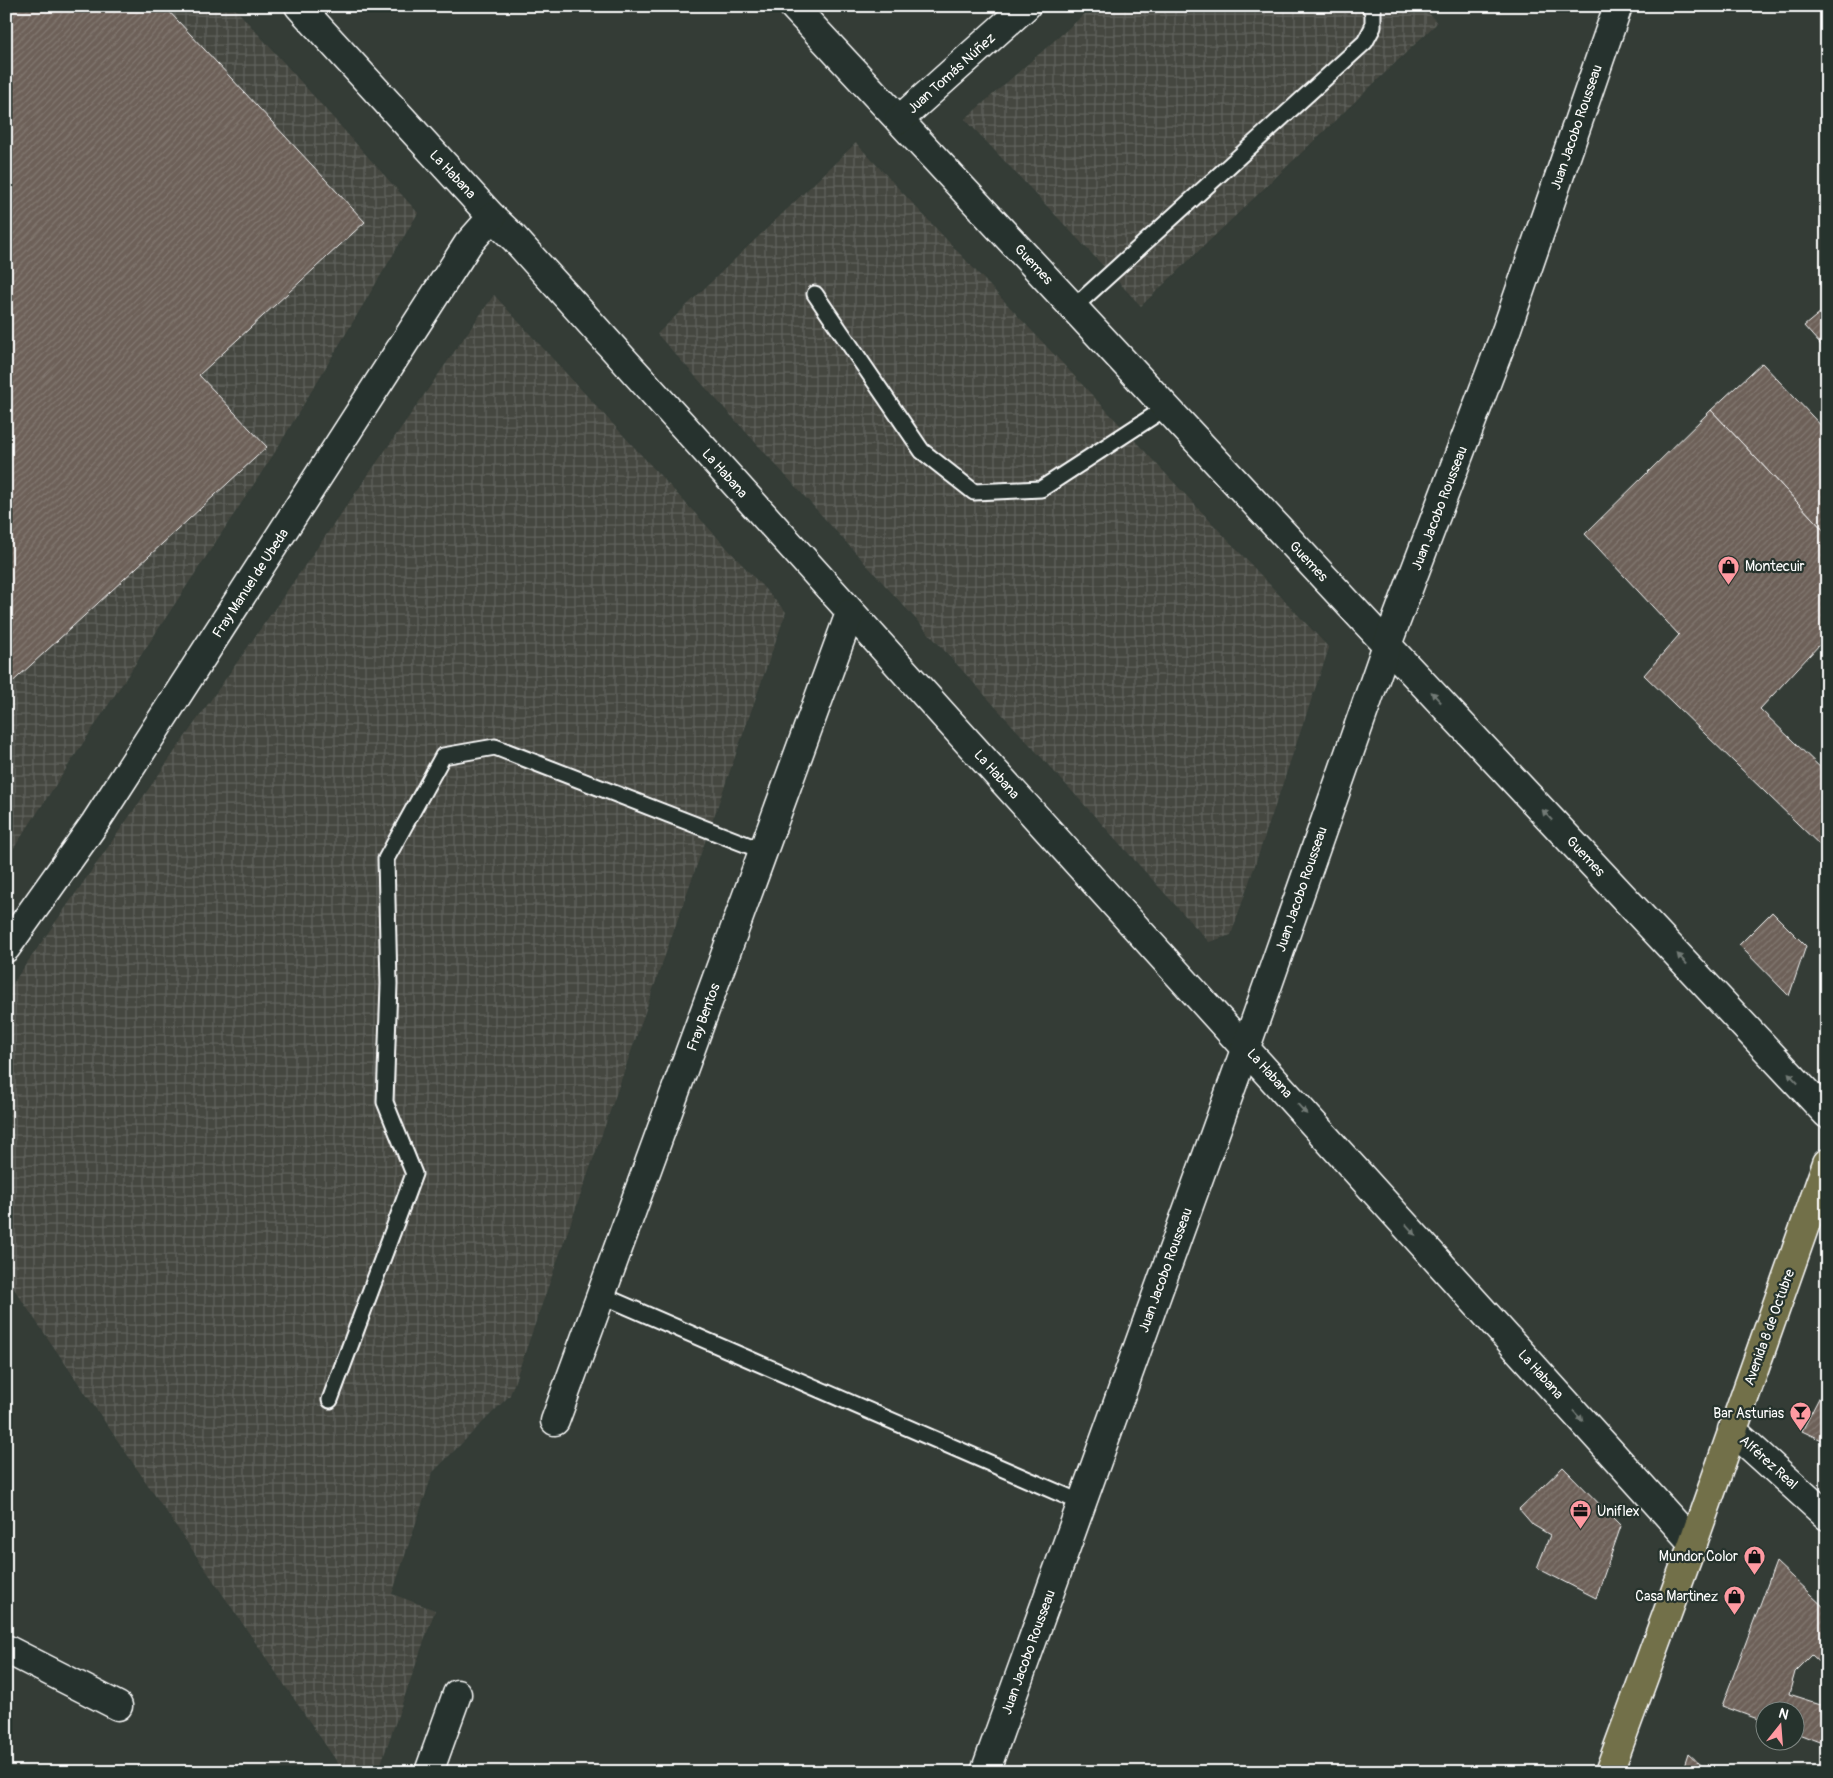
<svg xmlns="http://www.w3.org/2000/svg" width="1833" height="1778" font-family="Pangolin,sans-serif">
<style>
.industrial{fill:url(#industrial-grid)}
.building{fill:url(#building-hatch);stroke:#fff}
.lines{fill:none;stroke-linecap:round;stroke-linejoin:round}
.lane-casing{stroke:#fff;stroke-width:19}
.street-casing{stroke:#fff;stroke-width:31}
.primary-casing{stroke:#fff;stroke-width:31}
.lane{stroke:#26332d;stroke-width:15}
.street{stroke:#26332d;stroke-width:28}
.primary{stroke:#726f4a;stroke-width:28}
.oneway{fill:#727a76}
.labels{text-anchor:middle;stroke-width:4.5;stroke-linejoin:round;paint-order:stroke}
.street-label{font-size:14px;fill:#fff;stroke:#26332d}
.poi-label{font-size:14px;fill:#fff;stroke:#26332d;text-anchor:end}
</style>
<defs>
<pattern id="industrial-grid" width="8" height="8" patternUnits="userSpaceOnUse" patternTransform="scale(1.25)"><rect width="8" height="8" fill="#454740"/><path d="M0 4h8M4 0v8" fill="none" stroke="#61635d"/></pattern>
<pattern id="building-hatch" width="6" height="6" patternUnits="userSpaceOnUse" patternTransform="scale(1.25)"><rect width="6" height="6" fill="#6d6159"/><path d="M-1 1l2-2M0 6l6-6M5 7l2-2" fill="none" stroke="#837972"/></pattern>
</defs>
<rect width="100%" height="100%" fill="#343c36"/>
<filter id="ink" filterUnits="userSpaceOnUse"><feTurbulence type="fractalNoise" baseFrequency=".02" numOctaves="2"/><feDisplacementMap in="SourceGraphic" scale="10" xChannelSelector="R" yChannelSelector="G"/><feConvolveMatrix kernelMatrix="1 2 1 2 8 2 1 2 1" color-interpolation-filters="sRGB"/></filter>
<g filter="url(#ink)">
<!-- industrial -->
<g class="industrial">
<polygon points="6,6 233,6 418,213 275,452 6,860"/>
<polygon points="1094,6 1423,6 1437,23 1141,306 965,119"/>
<polygon points="856,143 1329,648 1231,935 1209,942 657,334"/>
<polygon points="494,295 786,612 510,1395 433,1472 392,1594 435,1610 378,1772 344,1772 6,1277 6,993"/>
</g>
<!-- building -->
<g class="building">
<polygon points="6,6 164,6 365,222 199,375 267,447 6,688"/>
<polygon points="1827,307 1827,352 1804,326"/>
<polygon points="1762,363 1827,432 1827,534 1711,410"/>
<polygon points="1711,410 1827,534 1827,648 1821,643 1760,709 1827,774 1827,852 1644,675 1679,635 1585,534"/>
<polygon points="1772,912 1806,946 1789,996 1739,945"/>
<polygon points="1827,1382 1827,1399 1820,1396"/>
<polygon points="1820,1396 1827,1399 1827,1443 1802,1431"/>
<polygon points="1563,1467 1621,1526 1596,1598 1537,1568 1550,1535 1533,1525 1519,1509"/>
<polygon points="1776,1562 1827,1610 1827,1669 1812,1655 1795,1672 1789,1694 1827,1706 1827,1729 1822,1743 1796,1733 1796,1710 1766,1710 1766,1722 1722,1706"/>
<polygon points="1688,1753 1709,1772 1682,1772"/>
</g>
<g class="lines">
<defs>
<g id="lane">
<polyline points="815,294 922,451 974,492 1041,489 1167,407"/>
<polyline points="1074,307 1365,42 1373,27 1373,11 1369,6"/>
<polyline points="601,1295 1082,1503"/>
<polyline points="330,1400 414,1174 385,1102 389,984 386,859 443,756 495,747 763,851"/>
</g>
<g id="street">
<path d="M299 6 492 217 514 238C905 675 1300 1107 1693 1543"/>
<polyline points="793,6 1387,645 1827,1114"/>
<polyline points="899,120 1026,6"/>
<polyline points="6,948 95,823 468,244 492,217"/>
<polyline points="555,1421 850,613"/>
<polyline points="1732,1430 1827,1516"/>
<polyline points="6,1649 118,1706"/>
<polyline points="429,1772 457,1694"/>
<polyline points="985,1772 1246,1047 1387,645 1506,331 1618,6"/>
</g>
<polyline id="primary" points="1609,1772 1693,1543 1827,1163"/>
</defs>
<!-- lane casing -->
<use href="#lane" class="lane-casing"/>
<!-- street casing -->
<use href="#street" class="street-casing"/>
<!-- primary casing -->
<use href="#primary" class="primary-casing"/>
<!-- lane -->
<use href="#lane" class="lane"/>
<!-- street -->
<use href="#street" class="street"/>
<!-- primary -->
<use href="#primary" class="primary"/>
</g>
<!-- one-way arrows -->
<defs><path id="oneway-solid" d="M-6-.8H1V-3.2L6.5 0L1 3.2V.8H-6Z" transform="scale(1.25)"/></defs>
<g class="oneway">
<use href="#oneway-solid" transform="translate(1436 697) rotate(-133)"/>
<use href="#oneway-solid" transform="translate(1547 815) rotate(-133)"/>
<use href="#oneway-solid" transform="translate(1682 959) rotate(-133)"/>
<use href="#oneway-solid" transform="translate(1793 1078) rotate(-133)"/>
<use href="#oneway-solid" transform="translate(1302 1109) rotate(48)"/>
<use href="#oneway-solid" transform="translate(1411 1230) rotate(48)"/>
<use href="#oneway-solid" transform="translate(1578 1416) rotate(48)"/>
</g>
</g>
<!-- icons -->
<defs>
<symbol id="shop-pin" viewBox="-11 -11 22 30"><path d="M0 17L-7.5 6A9.5 9.5 0 1 1 7.5 6Z" fill="#ff9aa2" stroke="#26332d"/><path d="M-5-2.5h2.3a2.7 3.5 0 0 1 5.4 0H5L5.5 6h-11ZM-1.5-2.5h3a1.5 2.3 0 0 0-3 0Z" fill="#111"/></symbol>
<symbol id="bar-pin" viewBox="-11 -11 22 30"><path d="M0 17L-7.5 6A9.5 9.5 0 1 1 7.5 6Z" fill="#ff9aa2" stroke="#26332d"/><path d="M-6-5H6L.8 .8V4.5H3.5V6h-7V4.5H-.8V.8Z" fill="#111"/></symbol>
<symbol id="office-pin" viewBox="-11 -11 22 30"><path d="M0 17L-7.5 6A9.5 9.5 0 1 1 7.5 6Z" fill="#ff9aa2" stroke="#26332d"/><path d="M-6-3h4V-5.5h4V-3h4V5H-6ZM-1-4.5V-3h2v-1.5ZM-6 0V1H6V0Z" fill="#111"/></symbol>
</defs>
<g fill-rule="evenodd">
<use href="#shop-pin" x="1716" y="554" width="25" height="34"/>
<use href="#bar-pin" x="1788" y="1400" width="25" height="34"/>
<use href="#office-pin" x="1568" y="1498" width="25" height="34"/>
<use href="#shop-pin" x="1742" y="1544" width="25" height="34"/>
<use href="#shop-pin" x="1722" y="1584" width="25" height="34"/>
</g>
<g class="labels">
<!-- street labels -->
<g class="street-label">
<text transform="translate(951 73) rotate(-42)" y="5">Juan Tomás Núñez</text>
<text transform="translate(1576 127) rotate(-71)" y="5">Juan Jacobo Rousseau</text>
<text transform="translate(453 174) rotate(47)" y="5">La Habana</text>
<text transform="translate(1034 264) rotate(47)" y="5">Guemes</text>
<text transform="translate(725 473) rotate(48)" y="5">La Habana</text>
<text transform="translate(1439 508) rotate(-69)" y="5">Juan Jacobo Rousseau</text>
<text transform="translate(1309 561) rotate(47)" y="5">Guemes</text>
<text transform="translate(250 583) rotate(-57)" y="5">Fray Manuel de Ubeda</text>
<text transform="translate(997 774) rotate(48)" y="5">La Habana</text>
<text transform="translate(1586 856) rotate(47)" y="5">Guemes</text>
<text transform="translate(1301 889) rotate(-71)" y="5">Juan Jacobo Rousseau</text>
<text transform="translate(703 1017) rotate(-70)" y="5">Fray Bentos</text>
<text transform="translate(1270 1073) rotate(48)" y="5">La Habana</text>
<text transform="translate(1165 1270) rotate(-70)" y="5">Juan Jacobo Rousseau</text>
<text transform="translate(1769 1327) rotate(-70)" y="5">Avenida 8 de Octubre</text>
<text transform="translate(1541 1374) rotate(48)" y="5">La Habana</text>
<text transform="translate(1769 1462) rotate(42)" y="5">Alférez Real</text>
<text transform="translate(1028 1652) rotate(-70)" y="5">Juan Jacobo Rousseau</text>
</g>
<!-- poi labels -->
<g class="poi-label">
<text x="1745" y="571" text-anchor="start">Montecuir</text>
<text x="1784" y="1418">Bar Asturias</text>
<text x="1597" y="1516" text-anchor="start">Uniflex</text>
<text x="1738" y="1561">Mundor Color</text>
<text x="1718" y="1601">Casa Martinez</text>
</g>
</g>
<!-- margin -->
<rect width="1833" height="1778" fill="none" stroke="#26332d" stroke-width="25"/>
<rect x="12" y="12" width="1808" height="1753" fill="none" stroke="#fff" stroke-width="2" filter="url(#ink)"/>
<!-- north arrow -->
<g transform="translate(1780 1726) rotate(17)"><circle r="24" fill="#26332d" stroke="#7d8581"/>
<path d="M0-4L9 19L0 12L-9 19Z" fill="#ff9aa2"/>
<text y="-8" font-size="14" font-weight="bold" text-anchor="middle" fill="#ffffff">N</text>
</g>
</svg>
